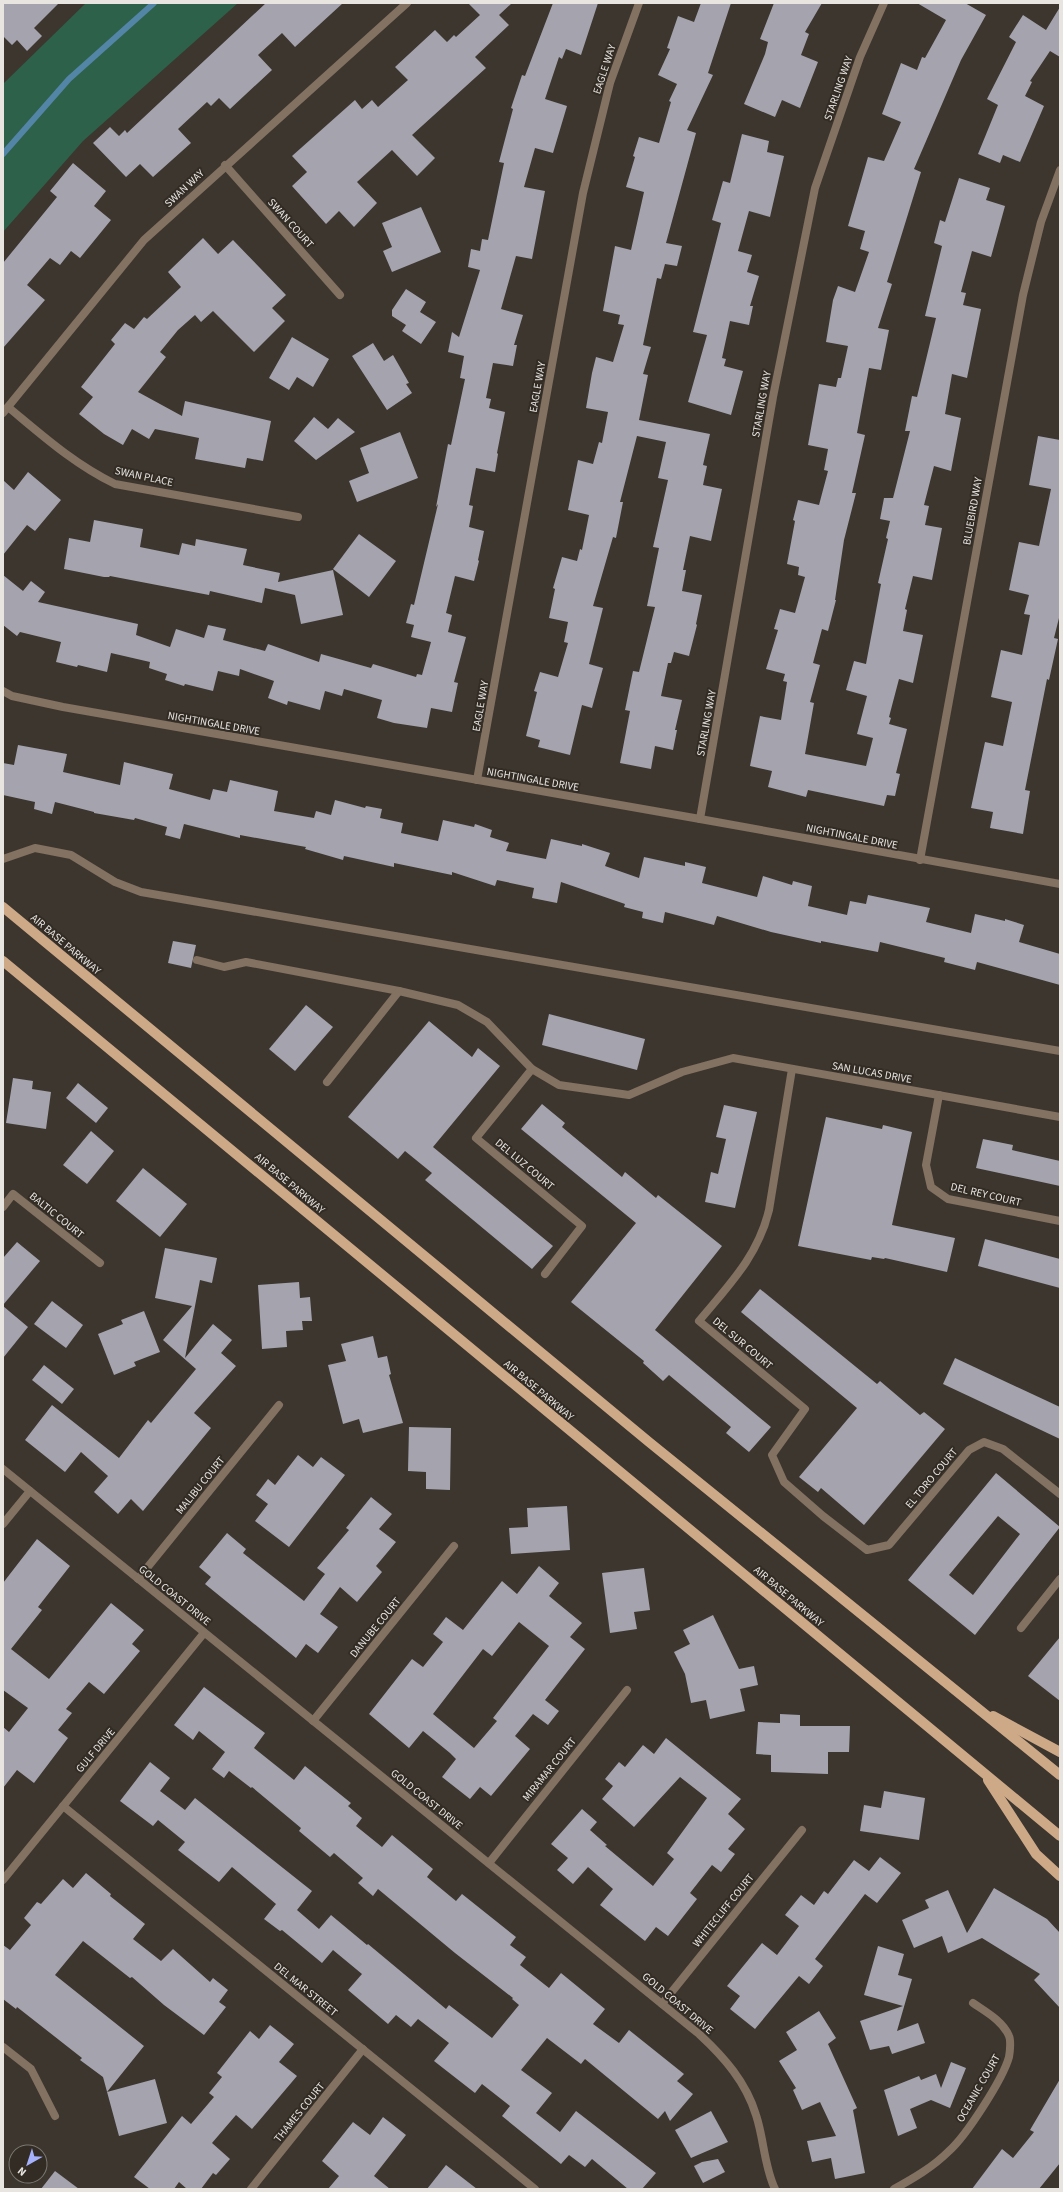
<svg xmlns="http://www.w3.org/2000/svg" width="1063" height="2192" font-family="'Source Sans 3',sans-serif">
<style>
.green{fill:#2d6149}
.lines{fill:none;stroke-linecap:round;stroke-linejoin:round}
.stream{stroke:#5285a6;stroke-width:6}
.building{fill:#a4a3ae;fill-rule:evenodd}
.service{stroke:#837161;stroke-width:8}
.minor{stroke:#837161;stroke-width:8}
.primary{stroke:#cea988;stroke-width:10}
.labels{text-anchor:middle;stroke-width:4;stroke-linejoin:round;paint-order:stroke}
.street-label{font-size:11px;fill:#e8e4e0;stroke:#322c25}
</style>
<rect width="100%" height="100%" fill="#3c362f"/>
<!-- green -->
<polygon class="green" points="86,3 238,3 83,141 3,232 3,84"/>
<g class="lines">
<!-- stream -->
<polyline class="stream" points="3,154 69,79 154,3"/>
</g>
<!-- building -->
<g class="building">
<polygon points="3,3 59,3 34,28 42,36 27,51 17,40 12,45 3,36"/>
<polygon points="266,3 343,3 295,47 282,33 258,55 272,70 230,109 219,98 211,106 207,102 178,129 191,143 153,177 140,164 126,177 93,143 110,127 119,136 125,130 127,133"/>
<polygon points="468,3 512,3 499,15 509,25 475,57 486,68 412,135 435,158 417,176 392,150 357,182 377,203 354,227 339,211 326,224 292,186 307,172 292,156 355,100 362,109 372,100 378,107 408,80 395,67 435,30 447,42 454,35 456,37 480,15"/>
<polygon points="553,3 598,3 581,55 566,49 562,59 559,57 545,99 567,106 553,153 535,148 524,187 545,191 532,259 516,256 501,309 523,315 514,345 517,345 513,366 493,363 486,398 491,399 489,408 505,412 497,453 498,454 495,472 476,468 469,505 473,506 469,527 484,531 478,560 479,561 474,581 455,576 446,613 452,615 448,632 466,637 454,682 458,683 452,712 431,708 427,728 394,723 377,718 382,700 344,689 342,696 325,691 320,710 288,701 287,705 268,698 274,681 240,669 239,676 218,671 213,691 185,684 184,686 165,680 167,674 149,668 150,662 111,653 107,672 78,665 77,667 56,662 61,642 20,632 17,636 3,625 3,575 23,591 31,581 45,592 38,602 138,624 136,635 170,647 176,629 204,638 208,625 226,629 223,640 265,651 268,644 319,662 321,654 371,668 373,664 416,677 417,674 422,675 431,642 411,637 414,625 406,623 411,604 414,605 438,504 436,507 448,444 451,445 465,379 460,378 464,356 448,352 452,332 459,337 480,270 468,267 471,249 480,251 482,239 488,240 504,163 499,162 513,109 511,108 522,75 525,76"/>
<polygon points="701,3 731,3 708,73 713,75 687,130 696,133 666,243 682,246 677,266 665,264 661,279 657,278 643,345 651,347 643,374 648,375 639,420 710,434 703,465 707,466 703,485 722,489 711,541 690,536 683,570 686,570 682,591 702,595 696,624 697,625 689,656 674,652 671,663 668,663 661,696 682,700 675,730 677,730 673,750 655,746 651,769 620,763 630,711 625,710 633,671 639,672 655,607 647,606 659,548 653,547 668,480 658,478 666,442 637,436 620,502 623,502 616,538 613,537 593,606 603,608 589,664 603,668 592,708 582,705 570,755 538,747 540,740 526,736 537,692 534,691 540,672 558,677 568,643 564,642 568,622 549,618 555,589 553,588 562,557 577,561 580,549 582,550 589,515 568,510 578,460 593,464 599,442 602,443 608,412 586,408 592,373 596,357 613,362 624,325 618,324 620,315 603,311 615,246 631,250 644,192 626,187 635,157 633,156 639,137 659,143 671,102 669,101 677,84 658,75 670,49 667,48 678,16 694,22"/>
<polygon points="774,3 822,3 805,32 809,34 801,55 818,62 800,108 782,100 775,117 744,104 765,54 768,42 760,39"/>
<polygon points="917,3 965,3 986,15 961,60 914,169 921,172 887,282 892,284 878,328 889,330 881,370 869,368 857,433 865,435 852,493 856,493 844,540 835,600 836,600 828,631 822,629 813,663 820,665 810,702 814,703 805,754 866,766 873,738 857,734 867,696 846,690 854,661 866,664 881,584 878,583 888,539 886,538 890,521 880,519 884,498 893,498 910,431 905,431 912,396 917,397 936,318 925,316 942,246 934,243 940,220 945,222 959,178 990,188 986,200 1005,206 991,257 972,251 961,292 966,293 963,305 981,309 967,378 952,374 945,414 961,418 951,471 934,466 924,505 929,506 925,525 942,528 932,580 913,576 905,609 907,610 903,631 923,635 913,683 899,679 889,717 891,718 889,724 907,729 896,773 900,774 895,796 887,795 884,806 808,790 806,797 768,787 772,771 750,766 760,716 781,720 787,682 783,681 785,674 766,669 778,630 774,629 780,609 795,613 805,577 798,575 799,567 787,564 795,521 793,520 798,500 819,505 828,471 824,470 828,449 808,445 819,384 836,387 838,378 841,378 848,346 826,342 833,300 838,286 855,292 869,252 860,249 865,231 848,226 868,157 884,161 901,122 882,114 901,63 917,70 922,57 925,58 946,20"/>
<polygon points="1060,7 1060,57 1050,51 1030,81 1032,82 1025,96 1044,106 1020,162 1003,155 1000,163 978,154 998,105 987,99 1016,42 1009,37 1023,15 1046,30"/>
<polygon points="742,134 769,141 767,152 784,156 770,217 749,211 738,251 752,255 747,272 759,276 750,306 753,306 749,325 730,321 722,358 726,359 724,366 743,371 731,415 688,402 707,335 693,332 721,223 712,220 723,181 730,183"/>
<polygon points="73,163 106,191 94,206 111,220 80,258 71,251 60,265 50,258 27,285 45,300 3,348 3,263 57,197 50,191"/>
<polygon points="421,207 441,252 392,272 383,251 392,247 382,223"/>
<polygon points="203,238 218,254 233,240 286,295 272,308 285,321 254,352 213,311 201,322 195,315 178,330 160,352 166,357 138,392 182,416 185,401 271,421 263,461 247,458 245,468 195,459 199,438 155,429 149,439 132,429 123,445 104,434 79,414 93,397 81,387 115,344 111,340 125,323 134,329 144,317 147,319 181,287 168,272"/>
<polygon points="406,289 426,302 420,312 436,322 421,344 402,331 406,325 392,316 392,310"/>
<polygon points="292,337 329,359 313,387 297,377 289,390 269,378"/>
<polygon points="373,343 384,361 393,355 409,383 406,384 412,393 387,410 352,356"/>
<polygon points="314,417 328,429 338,418 355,432 316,460 294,441"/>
<polygon points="400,432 418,478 357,502 349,481 369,473 360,448"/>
<polygon points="1038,436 1060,440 1060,614 1054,638 1058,639 1049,680 1047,679 1025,790 1030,791 1023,834 990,828 993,812 971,808 985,742 1003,746 1012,702 991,697 1001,650 1022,655 1030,615 1024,614 1029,595 1009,590 1019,542 1039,546 1051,489 1029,485"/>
<polygon points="28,472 61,500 35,531 27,525 3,555 3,480 14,490"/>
<polygon points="94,520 143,529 140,547 179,555 182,543 195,546 196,539 247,549 243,565 280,573 278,582 333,570 343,615 301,624 295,595 265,588 262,603 210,591 209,595 110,576 109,577 104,577 64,569 69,538 90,542"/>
<polygon points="359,534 396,561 369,597 333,569"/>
<polygon points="18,745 67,754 63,772 120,785 124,762 173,774 169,789 210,800 213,789 227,792 230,780 278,791 274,811 314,818 316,811 331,815 335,800 365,808 366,806 382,809 380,818 403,823 401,833 438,841 443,820 474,827 475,824 492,830 490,837 509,843 506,851 546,859 551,839 582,846 582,844 610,853 605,866 639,878 644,857 685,866 685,862 706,867 702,883 757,897 763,876 792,885 793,881 812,886 808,906 847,915 850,901 866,904 868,895 930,908 926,922 971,933 975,914 1005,921 1005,919 1024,925 1019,942 1060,954 1060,985 977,962 975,970 944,962 945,958 880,942 878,952 821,941 821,943 771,932 717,916 714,925 665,912 663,923 642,918 643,912 624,907 625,904 561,882 557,903 532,898 534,888 497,880 495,886 452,872 452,875 394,863 394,867 344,856 343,860 305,849 306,847 240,835 240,838 184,824 180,839 165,835 167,827 135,818 134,820 94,813 94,812 55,802 52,814 34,809 35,802 3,795 3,763 14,765"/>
<polygon points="173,941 196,945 191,968 168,963"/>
<polygon points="306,1005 333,1027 295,1071 269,1049"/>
<polygon points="549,1014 645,1039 637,1070 542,1045"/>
<polygon points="429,1021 472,1057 478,1048 500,1066 433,1147 553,1246 532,1269 425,1180 432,1173 405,1151 398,1159 348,1117"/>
<polygon points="13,1078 33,1081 32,1089 51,1092 46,1129 6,1123"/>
<polygon points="78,1083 108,1108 96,1123 66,1098"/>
<polygon points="542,1104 565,1123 562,1127 622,1177 625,1172 656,1198 658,1195 722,1246 655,1330 771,1427 749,1452 726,1433 731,1427 669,1375 663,1381 643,1363 644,1361 571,1302 636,1223 521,1129"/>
<polygon points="724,1105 757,1112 735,1208 705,1202 711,1172 718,1174 726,1139 716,1137"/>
<polygon points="826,1117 882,1129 883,1125 912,1132 892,1225 955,1238 947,1272 885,1258 884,1259 872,1257 871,1260 798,1246"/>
<polygon points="91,1131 114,1151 87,1184 63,1165"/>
<polygon points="983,1139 1013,1145 1012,1150 1060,1161 1060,1186 976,1168"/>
<polygon points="143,1168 187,1204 160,1237 116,1201"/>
<polygon points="985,1239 1060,1259 1060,1288 978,1266"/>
<polygon points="17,1242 40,1261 3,1305 3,1258"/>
<polygon points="165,1248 217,1258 212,1283 200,1280 185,1358 213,1324 232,1340 221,1353 236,1366 194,1413 211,1428 143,1511 131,1499 118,1514 94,1492 108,1476 81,1452 65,1472 25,1440 52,1405 119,1458 148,1420 151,1423 196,1369 163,1340 192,1306 155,1298"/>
<polygon points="299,1282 300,1298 310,1297 312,1321 302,1321 303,1330 286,1331 287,1347 262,1349 258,1285"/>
<polygon points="760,1289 877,1384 880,1381 920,1415 924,1412 945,1429 864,1525 821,1488 818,1492 799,1477 857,1408 741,1312"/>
<polygon points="52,1301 83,1325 66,1348 34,1324"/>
<polygon points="3,1306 28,1327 3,1358"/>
<polygon points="144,1311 160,1352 134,1362 136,1366 114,1375 98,1334 123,1324 121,1320"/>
<polygon points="373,1336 378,1358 387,1356 391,1374 389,1375 403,1423 363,1433 359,1419 343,1424 328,1365 346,1361 341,1344"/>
<polygon points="955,1358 1060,1407 1060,1439 943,1384"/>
<polygon points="44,1365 74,1389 62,1404 32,1380"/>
<polygon points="409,1427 451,1428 450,1490 426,1489 426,1472 408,1471"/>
<polygon points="298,1455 313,1467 321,1457 345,1475 289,1547 255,1521 268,1504 256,1495 268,1479 275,1485"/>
<path d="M996 1473 1060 1527 975 1635 908 1580ZM998 1516 1020 1534 973 1595 949 1575Z"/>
<polygon points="371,1497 392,1514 379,1529 396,1542 376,1566 382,1572 357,1602 340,1587 320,1614 338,1627 318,1653 306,1644 296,1658 205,1584 211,1577 199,1567 227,1533 246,1549 243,1553 304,1601 325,1574 317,1568 349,1530 346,1528"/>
<polygon points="567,1506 570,1550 511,1554 509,1528 528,1527 527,1508"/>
<polygon points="37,1539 70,1566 38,1607 42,1610 11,1649 49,1679 111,1603 144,1630 132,1644 140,1651 104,1694 89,1682 66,1709 72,1713 58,1730 68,1738 34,1783 17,1770 3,1788 3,1727 9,1732 28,1708 3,1690 3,1583"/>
<path d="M539 1566 559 1583 549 1596 582 1623 570 1637 585 1649 545 1700 559 1711 548 1725 533 1714 515 1736 530 1749 491 1796 480 1787 470 1799 442 1777 456 1759 450 1753 423 1731 409 1748 369 1714 412 1659 423 1667 443 1642 433 1634 446 1617 463 1630 502 1581 517 1594ZM519 1622 549 1646 493 1718 497 1721 474 1748 433 1714 483 1649 492 1656Z"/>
<polygon points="644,1568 650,1610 634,1612 637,1629 610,1633 602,1573"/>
<polygon points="713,1615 739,1669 754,1666 758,1685 740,1689 745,1711 710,1719 706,1700 691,1703 685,1674 674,1652 690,1644 683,1630"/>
<polygon points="1060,1637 1060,1701 1028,1676"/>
<polygon points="204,1687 265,1733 254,1748 294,1780 305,1766 351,1803 348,1806 362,1818 356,1826 382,1847 392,1835 433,1869 427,1877 456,1901 462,1894 516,1937 510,1945 526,1957 520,1965 549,1988 561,1973 605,2009 593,2024 619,2043 629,2030 684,2074 677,2081 693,2094 670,2121 665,2111 658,2119 585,2059 581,2064 547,2038 521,2070 552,2093 536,2113 560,2132 576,2111 656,2173 642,2189 628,2189 592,2159 585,2167 569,2155 561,2164 502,2116 510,2106 482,2084 475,2093 434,2061 449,2043 418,2019 411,2027 396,2015 388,2024 348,1990 362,1974 333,1950 322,1963 282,1930 280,1931 264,1919 276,1904 232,1867 219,1882 178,1850 185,1842 158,1820 153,1826 120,1801 150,1762 170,1778 160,1791 185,1810 195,1798 312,1891 297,1910 319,1929 331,1915 367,1945 368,1944 446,2009 449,2005 492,2038 519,2005 512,1999 513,1998 455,1953 378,1889 373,1896 358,1883 363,1878 334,1853 330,1857 299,1831 301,1828 252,1787 251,1788 229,1771 224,1778 212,1769 225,1752 199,1731 193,1740 174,1725"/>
<polygon points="780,1714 800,1715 800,1726 850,1726 849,1752 828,1752 828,1774 771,1772 771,1755 756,1754 758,1722 780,1723"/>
<polygon points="666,1738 741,1799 728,1814 745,1829 728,1849 735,1854 721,1872 712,1865 690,1893 697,1899 668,1936 656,1927 645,1941 600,1905 613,1889 588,1867 573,1884 557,1870 568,1858 551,1844 582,1809 597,1822 590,1830 607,1845 605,1846 653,1886 674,1859 667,1853 707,1798 680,1777 634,1827 602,1799 613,1786 605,1779 619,1762 625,1767 643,1745 654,1754"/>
<polygon points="884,1791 925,1798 919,1840 860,1831 864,1805 881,1808"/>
<polygon points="880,1857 901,1873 877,1903 865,1894 815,1959 823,1966 809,1984 799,1976 755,2029 730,2009 740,1996 727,1986 762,1943 777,1955 799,1926 785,1915 801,1895 814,1905 824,1891 828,1894 854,1860 869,1871"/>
<polygon points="86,1873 111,1894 110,1896 145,1924 133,1939 161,1961 173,1949 210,1982 213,1978 228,1990 219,2002 226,2007 204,2035 164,2005 132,1977 130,1978 83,1941 55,1975 144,2046 107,2092 155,2079 167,2123 119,2136 103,2077 80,2060 82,2058 17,2007 16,2009 3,1999 3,1945 10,1950 31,1925 24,1918 37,1902 41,1904 63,1879 73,1888"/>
<polygon points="994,1888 1047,1919 1060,1933 1060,2008 1034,1980 1040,1974 982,1938 948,1953 942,1936 914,1948 902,1920 929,1908 925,1900 948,1890 967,1933"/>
<polygon points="878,1946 904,1954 898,1975 912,1979 897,2031 918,2023 925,2043 892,2054 889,2046 870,2050 860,2021 903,2006 864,1995"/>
<polygon points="819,2011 836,2038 828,2044 857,2108 853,2110 865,2173 835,2179 831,2158 812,2162 807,2141 836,2136 820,2102 802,2110 793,2090 796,2088 779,2061 797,2050 786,2032"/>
<polygon points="270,2025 294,2044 279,2062 297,2076 252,2129 236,2115 212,2143 230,2159 216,2175 213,2173 201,2189 187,2189 179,2182 174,2189 150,2189 134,2177 182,2116 191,2124 214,2097 209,2093 222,2077 217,2073 250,2031 259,2039"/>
<polygon points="951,2062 966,2068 950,2108 931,2100 910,2109 917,2128 898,2136 884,2090 919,2076 921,2080 936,2074 941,2088"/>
<polygon points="1060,2079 1060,2163 1039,2189 972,2189 1002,2149 1013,2158 1034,2132 1030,2130"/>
<polygon points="711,2111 728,2142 691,2158 675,2130"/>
<polygon points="383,2117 406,2135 374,2176 390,2189 328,2189 339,2176 322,2161 353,2122 370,2135"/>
<polygon points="718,2159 725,2172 703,2183 694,2166 702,2162"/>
<polygon points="446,2165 477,2189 427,2189"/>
<polygon points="55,2171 79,2189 41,2189"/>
</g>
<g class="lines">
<!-- service -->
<g class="service">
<polyline points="3,859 35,848 71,855 115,882 141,892 1060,1051"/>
<polyline points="197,960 224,967 246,962 399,991"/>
</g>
<!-- minor -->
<g class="minor">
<polyline points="225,165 340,295"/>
<path d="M8 407C43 436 74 464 115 484L298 517"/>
<polyline points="3,413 144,240 407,3"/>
<polyline points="3,691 12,696 63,707 700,819 1060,884"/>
<polyline points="477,780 583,193 610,83 639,3"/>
<polyline points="700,819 773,397 815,188 860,57 884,3"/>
<polyline points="920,860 1023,295 1041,222 1060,170"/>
<polyline points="532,1069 476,1138 582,1226 545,1274"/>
<path d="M792 1069 769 1210C758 1256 729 1285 699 1321L805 1409 772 1455 784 1482 823 1516 867 1550 889 1545 969 1450 984 1442 1003 1449 1060 1494"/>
<polyline points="327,1082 399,991 458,1005 487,1022 532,1069 559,1085 629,1095 682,1072 733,1058 1060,1117"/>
<polyline points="939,1095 926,1165 931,1187 948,1199 1060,1221"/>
<polyline points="3,1207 13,1194 100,1263"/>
<path d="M3 1469 699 2034C724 2057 746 2082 756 2115 764 2139 764 2166 775 2189"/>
<polyline points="3,1524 30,1491"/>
<polyline points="138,1579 279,1405"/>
<polyline points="1021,1628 1060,1579"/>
<polyline points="313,1721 454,1546"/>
<polyline points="63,1806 535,2189"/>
<polyline points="489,1863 627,1690"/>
<polyline points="3,1880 204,1633"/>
<polyline points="662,2004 802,1830"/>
<polyline points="3,2047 31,2069 55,2116"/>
<polyline points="251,2189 363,2049"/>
<path d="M894 2189C914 2178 933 2167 949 2151 966 2136 1003 2079 1009 2057 1010 2052 1011 2040 1009 2036 1003 2021 986 2012 973 2003"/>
</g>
<!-- primary -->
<g class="primary">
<polyline points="3,907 649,1442 1060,1775"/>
<polyline points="3,961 1060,1836"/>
<polyline points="993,1716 1060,1752"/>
<polyline points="988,1780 1036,1854 1060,1876"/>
</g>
</g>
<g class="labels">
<!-- street labels -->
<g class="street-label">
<text transform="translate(604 69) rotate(-72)" y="4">EAGLE WAY</text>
<text transform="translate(838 88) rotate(-71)" y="4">STARLING WAY</text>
<text transform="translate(184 188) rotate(-43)" y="4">SWAN WAY</text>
<text transform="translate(291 223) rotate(48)" y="4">SWAN COURT</text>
<text transform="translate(537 387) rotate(-80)" y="4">EAGLE WAY</text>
<text transform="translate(761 404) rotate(-80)" y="4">STARLING WAY</text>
<text transform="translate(144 476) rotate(12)" y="4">SWAN PLACE</text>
<text transform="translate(972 511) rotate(-80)" y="4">BLUEBIRD WAY</text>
<text transform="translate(480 706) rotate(-80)" y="4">EAGLE WAY</text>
<text transform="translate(214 723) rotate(10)" y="4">NIGHTINGALE DRIVE</text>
<text transform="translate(706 723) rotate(-80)" y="4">STARLING WAY</text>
<text transform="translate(533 779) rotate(10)" y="4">NIGHTINGALE DRIVE</text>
<text transform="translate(852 836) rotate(11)" y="4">NIGHTINGALE DRIVE</text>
<text transform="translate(66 944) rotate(40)" y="4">AIR BASE PARKWAY</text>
<text transform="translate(872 1072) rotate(10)" y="4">SAN LUCAS DRIVE</text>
<text transform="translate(525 1164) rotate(40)" y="4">DEL LUZ COURT</text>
<text transform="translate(290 1183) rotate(40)" y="4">AIR BASE PARKWAY</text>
<text transform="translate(986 1194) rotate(13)" y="4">DEL REY COURT</text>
<text transform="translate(57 1215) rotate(39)" y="4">BALTIC COURT</text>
<text transform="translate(743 1343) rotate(40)" y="4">DEL SUR COURT</text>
<text transform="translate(539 1390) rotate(40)" y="4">AIR BASE PARKWAY</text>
<text transform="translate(931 1478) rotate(-50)" y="4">EL TORO COURT</text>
<text transform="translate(200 1485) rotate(-51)" y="4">MALIBU COURT</text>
<text transform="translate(175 1595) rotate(39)" y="4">GOLD COAST DRIVE</text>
<text transform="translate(789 1596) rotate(40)" y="4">AIR BASE PARKWAY</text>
<text transform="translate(375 1627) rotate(-51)" y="4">DANUBE COURT</text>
<text transform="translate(95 1750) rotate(-50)" y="4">GULF DRIVE</text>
<text transform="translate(549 1769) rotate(-51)" y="4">MIRAMAR COURT</text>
<text transform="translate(427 1799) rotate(39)" y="4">GOLD COAST DRIVE</text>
<text transform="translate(723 1910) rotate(-51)" y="4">WHITECLIFF COURT</text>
<text transform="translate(306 1989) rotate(39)" y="4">DEL MAR STREET</text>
<text transform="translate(678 2003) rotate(40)" y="4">GOLD COAST DRIVE</text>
<text transform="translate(978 2088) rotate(-60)" y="4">OCEANIC COURT</text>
<text transform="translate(299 2112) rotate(-51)" y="4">THAMES COURT</text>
</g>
</g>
<!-- border -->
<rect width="1063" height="2192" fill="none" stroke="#e8e4e0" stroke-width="8"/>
<!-- north arrow -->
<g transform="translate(28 2164) rotate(219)"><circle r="19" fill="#322c25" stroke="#7b7670"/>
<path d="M0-3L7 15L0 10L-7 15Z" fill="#a6b1fc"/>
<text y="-6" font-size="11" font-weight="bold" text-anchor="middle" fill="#e8e4e0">N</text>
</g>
</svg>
